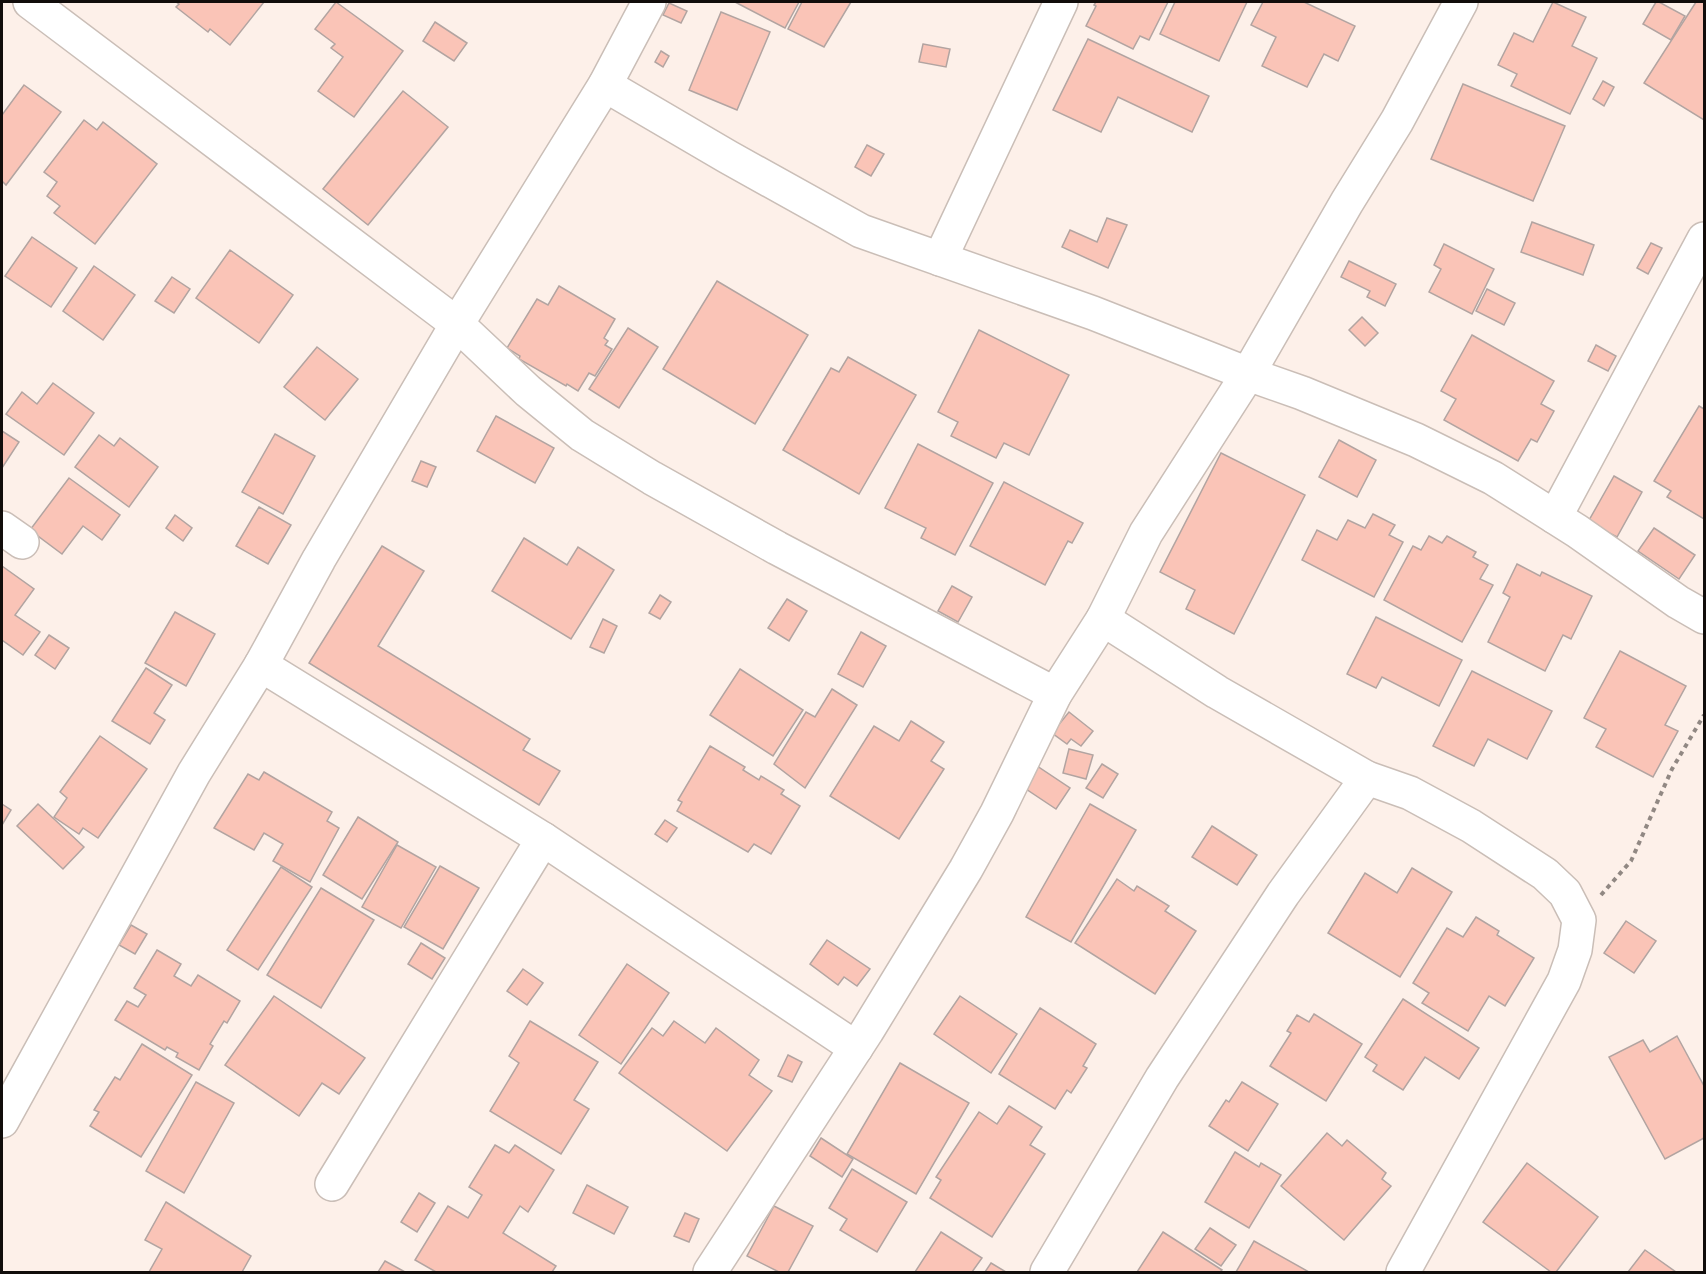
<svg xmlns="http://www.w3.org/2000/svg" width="1706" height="1274" font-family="'Roboto Condensed',sans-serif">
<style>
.building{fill:#fac4b7;stroke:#b2a4a1;stroke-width:1.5}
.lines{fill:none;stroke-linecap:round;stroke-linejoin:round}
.street-casing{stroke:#cabeb7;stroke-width:36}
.path{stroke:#918883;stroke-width:4;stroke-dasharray:4.5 4.5;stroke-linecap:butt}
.street{stroke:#fff;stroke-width:33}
</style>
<rect width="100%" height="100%" fill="#fdf0e9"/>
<!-- building -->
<g class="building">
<polygon points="176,2 264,2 230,45 210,29 208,32 176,7 179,4"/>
<polygon points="336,2 403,51 354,117 318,91 343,57 331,48 335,44 315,29"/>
<polygon points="735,2 799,2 785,28"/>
<polygon points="802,2 851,2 824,47 788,29"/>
<polygon points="1096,2 1168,2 1149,40 1140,36 1133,49 1086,26 1096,6 1094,5"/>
<polygon points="1175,2 1247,2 1219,61 1160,34"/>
<polygon points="1263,2 1304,2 1355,26 1338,61 1324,54 1307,87 1262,66 1276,37 1251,25"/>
<polygon points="1553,2 1586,17 1572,46 1597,58 1570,114 1511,86 1517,74 1498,65 1514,33 1533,42"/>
<polygon points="1656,2 1659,2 1685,16 1671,40 1643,24"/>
<polygon points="1696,2 1704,2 1704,120 1644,83"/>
<polygon points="669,3 687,11 681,23 663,15"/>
<polygon points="721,12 770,32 737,110 689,90"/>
<polygon points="435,22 467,43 454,61 423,41"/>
<polygon points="1088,39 1209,96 1192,132 1118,97 1101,132 1053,110"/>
<polygon points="923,44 950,49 946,67 919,62"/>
<polygon points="661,51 669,56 663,67 655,62"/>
<polygon points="1603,81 1614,87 1604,106 1593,99"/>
<polygon points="1463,84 1565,126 1533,201 1431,159"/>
<polygon points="24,85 61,112 6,185 2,181 2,115"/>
<polygon points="403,91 448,127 368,225 323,189"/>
<polygon points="84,120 97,130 103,122 157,164 95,244 54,213 60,206 47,196 57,182 44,172"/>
<polygon points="867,145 884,154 871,176 855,167"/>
<polygon points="1107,218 1127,225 1108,268 1062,247 1070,230 1097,242"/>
<polygon points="1532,222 1594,245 1583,275 1521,252"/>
<polygon points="32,237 77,268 51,307 5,276"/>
<polygon points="1651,243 1662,248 1648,274 1637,268"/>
<polygon points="1444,244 1494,269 1472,314 1429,292 1441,269 1434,265"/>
<polygon points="230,250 293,295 259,343 196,298"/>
<polygon points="1349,261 1396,284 1385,306 1367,297 1370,291 1341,277"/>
<polygon points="94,266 135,295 103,340 63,311"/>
<polygon points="172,277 190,289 174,313 155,301"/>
<polygon points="717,281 808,335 755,424 663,369"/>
<polygon points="559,286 615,319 604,338 608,341 605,345 612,349 595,376 589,373 578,391 567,384 566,386 519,359 520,356 507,348 537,299 548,305"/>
<polygon points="1487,289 1515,303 1504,325 1476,311"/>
<polygon points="1362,317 1378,333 1365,346 1349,330"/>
<polygon points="628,328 658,347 619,408 589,389"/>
<polygon points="979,330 1069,375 1029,455 1004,443 996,458 951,436 958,422 938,412"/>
<polygon points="1472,335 1554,381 1541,404 1554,411 1537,442 1531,439 1518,461 1444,420 1456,399 1441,391"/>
<polygon points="1596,345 1616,356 1608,371 1588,361"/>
<polygon points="317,347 358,379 325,420 284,387"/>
<polygon points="848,357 916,395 859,494 783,450 831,368 839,372"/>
<polygon points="53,383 94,413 64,455 6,414 22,392 37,404"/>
<polygon points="1699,406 1704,409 1704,519 1667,497 1671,491 1654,481"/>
<polygon points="496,416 554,448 535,483 477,451"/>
<polygon points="2,431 19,442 2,468"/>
<polygon points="275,434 315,456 283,514 242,492"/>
<polygon points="99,435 114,446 120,438 158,467 129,507 75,467"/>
<polygon points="1339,440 1376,460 1357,497 1319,477"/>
<polygon points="918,444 993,483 955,555 921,538 926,528 885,508"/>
<polygon points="1221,453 1305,495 1234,634 1186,609 1195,590 1160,572"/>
<polygon points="421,461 436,467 427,487 412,481"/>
<polygon points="1614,476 1642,492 1617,537 1588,522"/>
<polygon points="69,478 120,515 102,540 83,526 62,554 30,530"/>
<polygon points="1004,482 1083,523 1072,543 1068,541 1045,585 970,546"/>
<polygon points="259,507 291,525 268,564 236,546"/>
<polygon points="1373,514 1395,525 1389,535 1403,542 1374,597 1302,560 1317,530 1337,540 1348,520 1365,528"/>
<polygon points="175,515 192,528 183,541 166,528"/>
<polygon points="1654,528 1695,555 1679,579 1638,551"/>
<polygon points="1429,536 1442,543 1447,536 1476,552 1473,557 1488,565 1480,579 1493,585 1462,642 1384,600 1413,546 1421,550"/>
<polygon points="524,538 567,565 578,547 614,570 571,639 492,591"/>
<polygon points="382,546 424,571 378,646 530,739 523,750 560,771 539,805 309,663"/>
<polygon points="1517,564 1540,576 1542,572 1592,596 1571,639 1563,635 1545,671 1488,642 1510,597 1503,593"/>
<polygon points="2,566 34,589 15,615 40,632 23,655 2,640"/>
<polygon points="952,586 972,597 958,622 938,611"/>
<polygon points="660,595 671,602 660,619 649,613"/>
<polygon points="787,599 807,611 789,641 768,628"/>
<polygon points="175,612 215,634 186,686 145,663"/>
<polygon points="1376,617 1462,660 1439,706 1382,677 1376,688 1347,674"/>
<polygon points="603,619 617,626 604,653 590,647"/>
<polygon points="861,632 886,646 863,687 838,674"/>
<polygon points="49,635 69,648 55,669 35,655"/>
<polygon points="1620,651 1686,686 1665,725 1678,731 1653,777 1596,747 1606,729 1584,718"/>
<polygon points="146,668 172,685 154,713 165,720 150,744 112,721"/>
<polygon points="740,669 803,710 773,756 710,715"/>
<polygon points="1472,671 1552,711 1527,759 1488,739 1474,766 1433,746"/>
<polygon points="832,689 857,705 805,788 774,764 806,712 815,717"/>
<polygon points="1069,712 1093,731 1081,746 1071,739 1067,744 1052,733"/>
<polygon points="911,721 944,742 931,761 944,769 899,839 830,796 874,726 899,741"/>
<polygon points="100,736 147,769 98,838 83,828 79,834 54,817 67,798 60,792"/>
<polygon points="710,746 745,767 743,770 759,780 761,776 784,790 781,794 800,806 771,854 754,844 748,852 677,811 682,802 678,800"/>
<polygon points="1069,749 1093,755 1086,779 1063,773"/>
<polygon points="1031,762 1070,788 1056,809 1017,783"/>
<polygon points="1102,764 1118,774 1103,798 1086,788"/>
<polygon points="264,772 332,812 327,821 339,828 310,882 273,861 283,844 264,833 254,850 214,828 248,774 259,780"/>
<polygon points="2,804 11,810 2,825"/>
<polygon points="38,804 84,847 63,869 17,826"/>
<polygon points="1090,804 1136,830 1071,942 1026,917"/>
<polygon points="358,817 398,842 362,899 323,875"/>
<polygon points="665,820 677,828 667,842 655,834"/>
<polygon points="1212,826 1257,855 1237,885 1192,857"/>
<polygon points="397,845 436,867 401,928 362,907"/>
<polygon points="440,866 479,888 443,949 404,927"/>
<polygon points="281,867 312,887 258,970 227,950"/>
<polygon points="1412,868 1452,892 1400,977 1328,933 1365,873 1397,893"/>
<polygon points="1117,879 1134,891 1137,886 1169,906 1165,911 1196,931 1155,994 1075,943"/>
<polygon points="321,888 374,920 321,1008 267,975"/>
<polygon points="1476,917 1499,931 1497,935 1534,958 1505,1006 1489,996 1468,1031 1422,1003 1429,993 1413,983 1447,928 1463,937"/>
<polygon points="1626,921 1656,941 1634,973 1604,953"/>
<polygon points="131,925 147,934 135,954 119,945"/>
<polygon points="827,940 870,969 857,986 844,977 838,985 810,964"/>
<polygon points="421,943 445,958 432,979 408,964"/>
<polygon points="157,950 181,964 174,976 191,986 198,975 240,1001 227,1023 224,1021 210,1044 213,1046 199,1070 176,1057 178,1053 167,1047 165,1050 115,1020 127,1001 138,1007 146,995 134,988"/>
<polygon points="627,964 669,993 621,1064 579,1035"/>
<polygon points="523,969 543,983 527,1005 507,991"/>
<polygon points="274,996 365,1058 339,1094 322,1083 299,1116 225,1065"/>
<polygon points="960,996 1017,1034 991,1073 934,1034"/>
<polygon points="1403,999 1479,1048 1459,1079 1425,1057 1403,1090 1373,1071 1377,1065 1365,1057"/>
<polygon points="1040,1008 1096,1044 1083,1066 1087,1068 1071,1093 1067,1090 1055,1109 999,1074"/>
<polygon points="1314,1014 1362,1044 1326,1101 1270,1066 1291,1033 1287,1031 1297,1015 1309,1022"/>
<polygon points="530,1021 598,1062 574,1100 589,1109 561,1154 490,1111 519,1063 509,1056"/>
<polygon points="674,1021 705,1043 716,1028 759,1060 749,1075 772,1091 727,1151 619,1073 652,1028 663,1036"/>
<polygon points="1677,1036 1704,1086 1704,1138 1665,1159 1609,1057 1643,1040 1650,1052"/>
<polygon points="142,1044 192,1075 141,1157 90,1126 99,1112 94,1110 115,1077 120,1080"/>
<polygon points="788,1055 802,1062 792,1082 778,1076"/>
<polygon points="900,1063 969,1103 916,1194 847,1154"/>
<polygon points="196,1082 234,1103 184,1193 146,1171"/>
<polygon points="1242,1082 1278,1104 1248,1151 1209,1126 1226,1100 1229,1102"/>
<polygon points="1009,1106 1042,1127 1030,1145 1045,1154 992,1237 930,1198 941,1180 936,1177 979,1112 997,1124"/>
<polygon points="1327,1133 1342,1146 1347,1140 1386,1173 1382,1179 1391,1186 1344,1240 1281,1186"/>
<polygon points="821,1138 853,1159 842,1177 810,1156"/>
<polygon points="495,1145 509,1153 515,1145 554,1170 528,1212 520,1206 503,1233 556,1266 552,1272 436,1272 415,1260 448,1206 468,1218 482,1195 469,1187"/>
<polygon points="1235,1152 1259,1167 1261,1163 1281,1175 1249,1228 1205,1202"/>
<polygon points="1527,1163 1598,1217 1556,1272 1551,1272 1483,1222"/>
<polygon points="852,1169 907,1202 877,1252 840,1230 847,1219 829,1208"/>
<polygon points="587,1185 628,1207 614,1234 573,1213"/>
<polygon points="419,1193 435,1203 417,1232 401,1222"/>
<polygon points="166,1202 251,1256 242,1272 149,1272 162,1249 145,1240"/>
<polygon points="774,1206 813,1226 788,1272 779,1272 747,1256"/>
<polygon points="685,1213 699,1219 689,1242 674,1236"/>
<polygon points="1210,1228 1236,1245 1221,1266 1195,1249"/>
<polygon points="941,1232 982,1258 972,1272 915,1272"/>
<polygon points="1163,1232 1222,1270 1220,1272 1137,1272"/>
<polygon points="1254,1241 1309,1272 1236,1272"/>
<polygon points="1645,1250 1676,1272 1628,1272"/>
<polygon points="385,1261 405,1272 378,1272"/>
<polygon points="991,1263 1006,1272 985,1272"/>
</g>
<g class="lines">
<defs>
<g id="street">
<polyline points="30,2 457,324 528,391 582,435 652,478 777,548 1055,694"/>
<polyline points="605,85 728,157 861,231 1093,313 1248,374 1302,393 1416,440 1493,478 1577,531 1678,602 1704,617"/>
<polyline points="940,259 1061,2"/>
<polyline points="1555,517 1704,239"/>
<polyline points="2,528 22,542"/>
<polyline points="1103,619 1217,692 1367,778 1410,793 1471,826 1545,874 1565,893 1579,920 1575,950 1564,981 1403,1272"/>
<polyline points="261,665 543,839 856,1048"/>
<polyline points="2,1121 194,773 261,665 319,559 457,324 605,85 649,2"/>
<polyline points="332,1184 543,839"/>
<polyline points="710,1272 867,1031 966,869 997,813 1055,694 1103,619 1146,533 1248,374 1347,202 1397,121 1461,2"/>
<polyline points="1047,1272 1162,1078 1283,894 1367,778"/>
</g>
</defs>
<!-- street casing -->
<use href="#street" class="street-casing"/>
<!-- path -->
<polyline class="path" points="1601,895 1631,861 1672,769 1704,715"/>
<!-- street -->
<use href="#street" class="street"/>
</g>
<!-- border -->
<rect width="1706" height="1274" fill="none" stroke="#110d0b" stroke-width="6"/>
</svg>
